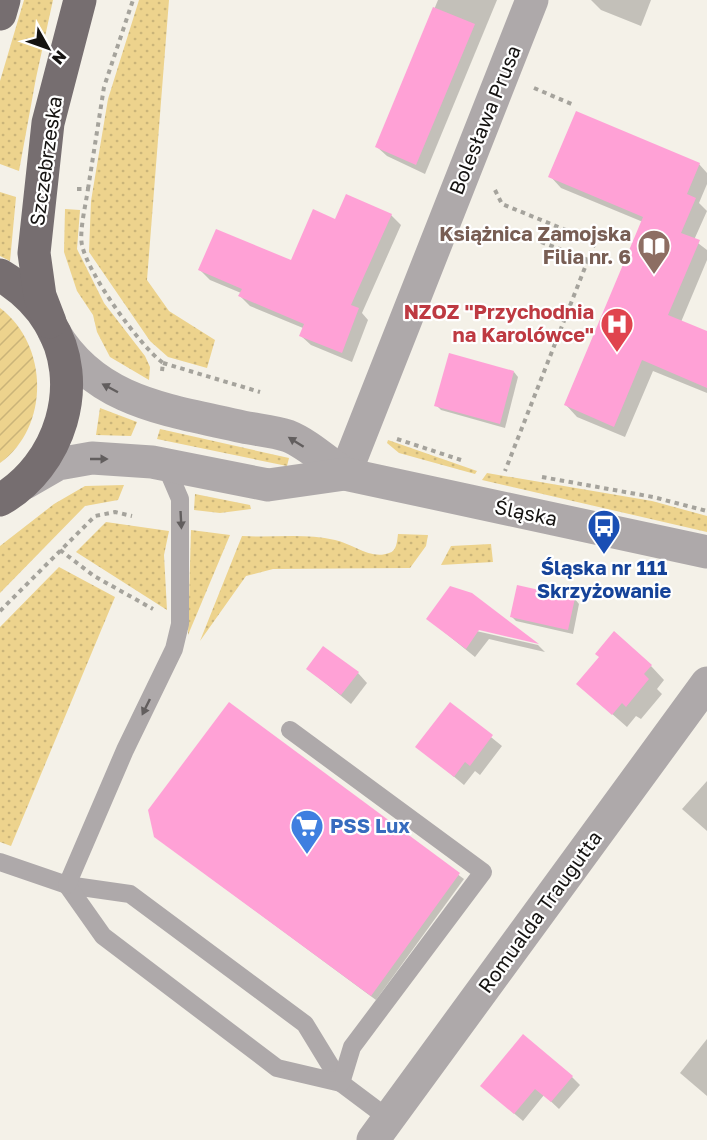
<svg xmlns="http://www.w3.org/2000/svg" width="707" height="1140" font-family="'Golos Text',sans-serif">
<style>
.grass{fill:url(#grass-dots)}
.garden{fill:url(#garden-furrows)}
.shadow{fill:#0003}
.building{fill:#ffa1d6}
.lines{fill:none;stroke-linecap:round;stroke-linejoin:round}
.path{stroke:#a5a39c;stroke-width:4;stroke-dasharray:4.5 4.5;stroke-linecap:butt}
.service{stroke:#aea9aa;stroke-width:18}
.minor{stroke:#aea9aa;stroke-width:33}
.tertiary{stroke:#aea9aa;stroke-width:33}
.primary{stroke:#766e70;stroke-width:33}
.oneway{fill:#625e5e}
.labels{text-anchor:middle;stroke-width:4.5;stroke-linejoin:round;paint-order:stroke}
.street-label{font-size:20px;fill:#151311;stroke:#fff}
.education-label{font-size:20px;font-weight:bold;fill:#785e54;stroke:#fff;text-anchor:end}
.health-label{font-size:20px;font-weight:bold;fill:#be3a42;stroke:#fff;text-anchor:end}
.transit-label{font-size:20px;font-weight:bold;fill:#164399;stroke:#fff}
.shop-label{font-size:20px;font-weight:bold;fill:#366cbe;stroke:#fff;text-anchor:start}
</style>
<defs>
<pattern id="grass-dots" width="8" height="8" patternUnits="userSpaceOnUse" patternTransform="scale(1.5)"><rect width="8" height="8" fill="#edd38d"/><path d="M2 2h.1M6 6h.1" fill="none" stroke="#cab479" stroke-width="1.8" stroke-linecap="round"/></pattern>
<pattern id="garden-furrows" width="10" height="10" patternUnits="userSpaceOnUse" patternTransform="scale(1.5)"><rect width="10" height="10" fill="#edd38d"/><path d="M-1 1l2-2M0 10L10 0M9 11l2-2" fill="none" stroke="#cab479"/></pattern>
</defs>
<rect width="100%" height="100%" fill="#f4f1e8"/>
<!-- grass -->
<g class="grass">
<polygon points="24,0 53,0 36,78 19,171 0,164 0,81"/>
<polygon points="139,0 169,0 147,280 169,311 215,340 207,368 168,357 150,341 89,252 91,201 108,99"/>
<polygon points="0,192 16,197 10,261 0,256"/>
<polygon points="65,209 80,210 77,249 104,303 145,356 150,367 149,380 110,357 97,332 93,315 77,291 64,252"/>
<polygon points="100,408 137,422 131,436 96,435"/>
<polygon points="160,429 289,458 287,466 157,439"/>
<polygon points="388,440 477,471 475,474 399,453 387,443"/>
<polygon points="487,473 652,501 707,516 707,532 482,480"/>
<polygon points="124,485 118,500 85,506 0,593 0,546 54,504 85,486"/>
<polygon points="195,494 250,505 251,509 220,513 194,510"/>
<polygon points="106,522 169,531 164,555 167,610 76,552"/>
<polygon points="191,530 230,535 188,635"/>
<path d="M398 534 428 535 426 546 410 568 273 569 246 576 200 641 242 536C273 538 305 533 335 540 353 544 371 560 389 553 397 551 397 541 398 534Z"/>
<polygon points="491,544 493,562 441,565 451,546"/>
<polygon points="59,567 115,597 11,846 0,842 0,627"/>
</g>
<!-- garden -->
<path class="garden" d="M0 308C49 345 50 427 0 463Z"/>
<!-- shadow -->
<g class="shadow">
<polygon points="438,0 497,0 425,174 387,156 377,147"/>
<polygon points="591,0 651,0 641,26 601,10"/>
<polygon points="699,164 707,173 707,184 699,203 707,211 694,240 707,250 707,260 681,322 707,333 707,393 653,371 625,437 577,417 566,405 643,222 561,188 550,176"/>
<polygon points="391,215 401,225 362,313 368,320 352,362 311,345 301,336 303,328 250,306 240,296 241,293 210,280 200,270 292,262 336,221"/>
<polygon points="514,372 518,377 505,428 441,410 436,405"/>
<polygon points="575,599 579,604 573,634 516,621 511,616"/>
<polygon points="428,619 472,627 472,630 538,645 545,652 489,639 475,657"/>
<polygon points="651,666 664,680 657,689 662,694 641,719 636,716 627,727 578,684"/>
<polygon points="308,669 358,673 367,683 351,704"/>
<polygon points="229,704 464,879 376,1000 161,841"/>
<polygon points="450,704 502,746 480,775 475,771 464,785 417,746"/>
<polygon points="707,781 707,831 682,809"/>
<polygon points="707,1039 707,1096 680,1073"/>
<polygon points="572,1077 580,1085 559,1109 544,1095 523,1121 490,1093"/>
</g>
<!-- building -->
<g class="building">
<polygon points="433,7 475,24 416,165 375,147"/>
<polygon points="576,111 700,163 687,194 696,198 681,233 700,240 668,315 707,331 707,388 642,360 614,427 564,405 643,217 548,177"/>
<polygon points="346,194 392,214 351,305 359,308 342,353 299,336 304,324 238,296 242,289 198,270 216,229 291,260 313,209 335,219"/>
<polygon points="449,353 514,371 500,424 434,406"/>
<polygon points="517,585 575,598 568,630 510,617"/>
<polygon points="450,586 472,593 539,644 479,630 466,649 426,619"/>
<polygon points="614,631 652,665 644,674 649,679 626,707 622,703 612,715 576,684 599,657 595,654"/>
<polygon points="323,646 359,672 341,695 306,669"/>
<polygon points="229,702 460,873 371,996 154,837 148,810"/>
<polygon points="450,702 493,735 470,766 465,762 454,777 415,747"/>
<polygon points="523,1034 573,1076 551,1102 535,1089 514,1114 480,1086"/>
</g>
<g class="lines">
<!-- path -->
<g class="path">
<polyline points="534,88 574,105"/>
<path d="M77 189H88C86 203 79 232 82 245 88 274 139 345 163 363L162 371"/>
<polyline points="88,189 104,87 133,0"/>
<polyline points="495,190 502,204 595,242 505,471"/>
<polyline points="541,242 588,260"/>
<polyline points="163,363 260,392"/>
<polyline points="397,439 461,460"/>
<polyline points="542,477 653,497 707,511"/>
<polyline points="60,550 94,576 153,609"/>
<polyline points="0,611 95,516 115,512 132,516"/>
</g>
<!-- service -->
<g class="service">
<polyline points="0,862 67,885 130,894 305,1024 341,1083 389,1119"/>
<polyline points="67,885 103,936 277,1068 341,1083 352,1047 483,872 290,730"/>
<polyline points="67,885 125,750 174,649 180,624 180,499 165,464"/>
</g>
<!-- minor -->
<g class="minor">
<polyline points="345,474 532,0"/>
<polyline points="373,1140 707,683"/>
</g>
<!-- tertiary -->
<g class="tertiary">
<path d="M54 332C96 403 169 410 243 427 257 430 274 431 288 436 308 444 327 462 345 474"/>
<polyline points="25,483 58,464 92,458 152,462 268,485 345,474 707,552"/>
</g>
<!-- primary -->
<g class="primary">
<polyline points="0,14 4,0"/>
<path d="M0 275C20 287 37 302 49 322 87 383 60 466 0 500"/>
<polyline points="50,322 40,296 34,253 48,123 80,0"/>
</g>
</g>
<!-- one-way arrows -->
<defs><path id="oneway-solid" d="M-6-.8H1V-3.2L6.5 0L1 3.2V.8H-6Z" transform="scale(1.5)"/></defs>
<g class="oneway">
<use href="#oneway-solid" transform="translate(110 388) rotate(-152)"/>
<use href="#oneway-solid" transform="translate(296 442) rotate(-148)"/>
<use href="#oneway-solid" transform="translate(99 459)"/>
<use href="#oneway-solid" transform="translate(181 520) rotate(87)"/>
<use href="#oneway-solid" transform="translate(146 707) rotate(116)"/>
</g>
<!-- icons -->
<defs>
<symbol id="library-pin" viewBox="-11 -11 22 30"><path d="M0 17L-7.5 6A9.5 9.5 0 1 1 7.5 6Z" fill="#8d6e63" stroke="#fff"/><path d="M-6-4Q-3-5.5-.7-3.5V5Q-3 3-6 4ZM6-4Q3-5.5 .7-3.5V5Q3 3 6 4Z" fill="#fff"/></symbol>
<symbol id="hospital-pin" viewBox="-11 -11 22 30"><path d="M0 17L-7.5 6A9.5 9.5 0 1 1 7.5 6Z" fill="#e0444e" stroke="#fff"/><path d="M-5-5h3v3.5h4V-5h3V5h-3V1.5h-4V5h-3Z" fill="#fff"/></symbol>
<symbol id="bus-pin" viewBox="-11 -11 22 30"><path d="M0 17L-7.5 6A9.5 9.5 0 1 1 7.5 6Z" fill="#1a4fb4" stroke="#fff"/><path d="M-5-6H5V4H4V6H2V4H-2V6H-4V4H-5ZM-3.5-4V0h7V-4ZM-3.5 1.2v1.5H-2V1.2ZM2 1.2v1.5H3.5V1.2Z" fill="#fff"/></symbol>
<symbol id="supermarket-pin" viewBox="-11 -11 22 30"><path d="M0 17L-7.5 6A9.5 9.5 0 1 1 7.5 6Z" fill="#3f7fe0" stroke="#fff"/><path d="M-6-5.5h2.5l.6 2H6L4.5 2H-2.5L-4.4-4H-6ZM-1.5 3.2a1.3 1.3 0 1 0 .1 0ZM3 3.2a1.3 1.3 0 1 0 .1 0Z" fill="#fff"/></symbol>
</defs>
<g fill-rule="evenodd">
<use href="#library-pin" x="635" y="227" width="38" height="52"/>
<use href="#hospital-pin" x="598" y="305" width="38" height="52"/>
<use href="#bus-pin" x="585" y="507" width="38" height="52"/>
<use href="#supermarket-pin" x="288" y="807" width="38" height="52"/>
</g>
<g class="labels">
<!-- street labels -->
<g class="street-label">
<text transform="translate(485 120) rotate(-68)" y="7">Bolesława Prusa</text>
<text transform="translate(46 161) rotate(-82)" y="7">Szczebrzeska</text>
<text transform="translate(526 513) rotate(12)" y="7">Śląska</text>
<text transform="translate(540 912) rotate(-54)" y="7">Romualda Traugutta</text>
</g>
<!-- education labels -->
<g class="education-label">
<text x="631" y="241">Książnica Zamojska<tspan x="631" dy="23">Filia nr. 6</tspan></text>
</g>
<!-- health labels -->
<g class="health-label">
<text x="594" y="319">NZOZ "Przychodnia<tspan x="594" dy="23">na Karolówce"</tspan></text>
</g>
<!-- transit labels -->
<g class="transit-label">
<text x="604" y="575">Śląska nr 111<tspan x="604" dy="23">Skrzyżowanie</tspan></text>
</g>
<!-- shop labels -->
<g class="shop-label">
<text x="330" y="833">PSS Lux</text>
</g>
</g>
<!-- north arrow -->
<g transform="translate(48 48) rotate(130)" stroke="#ffffff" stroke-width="4.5" paint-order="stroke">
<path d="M0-4.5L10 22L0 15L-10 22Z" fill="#151311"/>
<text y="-9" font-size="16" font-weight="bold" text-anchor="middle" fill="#151311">N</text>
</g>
</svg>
